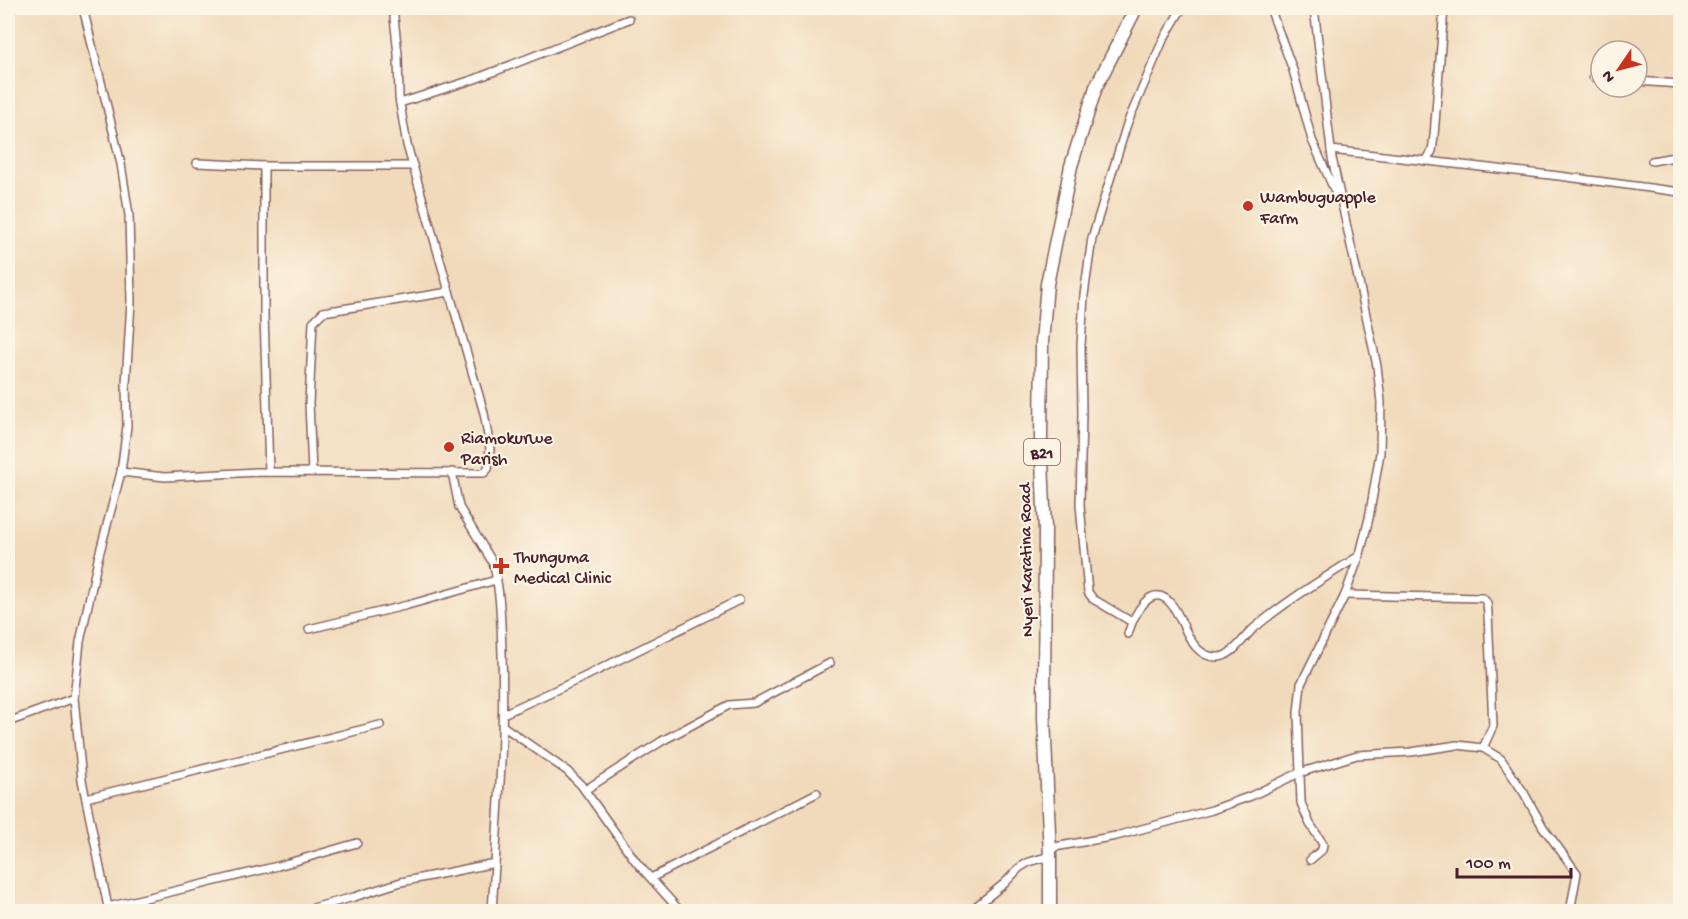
<svg xmlns="http://www.w3.org/2000/svg" width="1688" height="919" font-family="'Gochi Hand',sans-serif">
<style>
.lines{fill:none;stroke-linecap:round;stroke-linejoin:round}
.street-casing{stroke:#84605d;stroke-width:10}
.highway-casing{stroke:#84605d;stroke-width:15}
.street{stroke:#fff;stroke-width:7}
.highway{stroke:#fff;stroke-width:12}
.poi-dot{fill:#c8321e;stroke:#fcf5e5;stroke-width:2}
.labels{text-anchor:middle;stroke-width:4.5;stroke-linejoin:round;paint-order:stroke}
.shield{fill:#fcf5e5;stroke:#7f5f63;stroke-width:1.5}
.shield-label{font-size:16px;font-weight:bold;fill:#4a1f2b}
.poi-label{font-size:18px;fill:#4a1f2b;stroke:#fcf5e5;text-anchor:start}
.street-label{font-size:18px;fill:#4a1f2b;stroke:#fcf5e5}
</style>
<rect width="100%" height="100%" fill="#fcf5e5"/>
<filter id="ink" filterUnits="userSpaceOnUse"><feTurbulence type="fractalNoise" baseFrequency=".0167" numOctaves="2"/><feDisplacementMap in="SourceGraphic" scale="12" xChannelSelector="R" yChannelSelector="G"/><feConvolveMatrix kernelMatrix="1 2 1 2 8 2 1 2 1" color-interpolation-filters="sRGB"/></filter>
<filter id="wash" filterUnits="userSpaceOnUse"><feTurbulence type="fractalNoise" baseFrequency=".008" numOctaves="4" result="noise"/><feDisplacementMap in="SourceGraphic" scale="24" xChannelSelector="R" yChannelSelector="G"/><feGaussianBlur stdDeviation="1.35" result="paint"/><feColorMatrix in="noise" values="0 0 0 0 0 0 0 0 0 0 0 0 0 0 0 0 0 1.4 0 .05"/><feComposite in="paint" operator="in"/></filter>
<g filter="url(#wash)">
<rect width="100%" height="100%" fill="#f1dabb"/>
</g>
<g filter="url(#ink)">
<g class="lines">
<defs>
<g id="street">
<polyline points="83,8 121,164 129,215 131,301 126,384 127,426 121,472 98,559 80,642 74,698 82,780 109,912"/>
<polyline points="1270,8 1293,70 1312,140 1336,194"/>
<polyline points="1593,77 1601,78"/>
<polyline points="1637,81 1680,84"/>
<polyline points="400,103 475,79 629,19"/>
<polyline points="1331,150 1559,176 1680,192"/>
<polyline points="1426,161 1432,151 1434,136 1444,8"/>
<polyline points="1652,161 1680,156"/>
<polyline points="197,163 264,166 413,166"/>
<polyline points="264,166 264,315 269,472"/>
<polyline points="121,472 165,477 257,472 484,473 488,469 490,448 484,413 407,145 399,98 398,54 393,8"/>
<polyline points="312,472 309,403 313,322 323,312 449,292"/>
<path d="M452 472 459 507 493 563C501 592 501 624 502 654 505 740 497 826 492 912"/>
<polyline points="1345,595 1483,598 1487,603 1488,614 1493,726 1483,748"/>
<polyline points="1132,622 1093,599 1088,592 1080,505 1082,413 1081,346 1084,295 1092,238 1127,124 1163,40 1182,8"/>
<polyline points="309,629 408,605 496,580"/>
<path d="M1128 634C1133 617 1151 578 1172 605 1185 622 1190 658 1218 657 1232 657 1244 637 1253 629 1286 601 1323 579 1359 556"/>
<polyline points="503,714 584,677 739,600"/>
<polyline points="8,722 74,698"/>
<polyline points="503,726 567,771 581,785 637,863 681,912"/>
<polyline points="585,790 662,741 729,705 754,703 830,663"/>
<polyline points="86,798 380,725"/>
<polyline points="1049,848 1116,836 1212,810 1251,796 1299,773 1357,755 1411,752 1457,745 1483,748 1501,759 1524,793 1543,827 1577,873 1570,912"/>
<polyline points="1310,860 1322,850 1323,844 1310,824 1301,803 1298,712 1301,684 1345,595 1360,554 1369,518 1380,453 1381,402 1377,366 1332,158 1314,8"/>
<polyline points="651,878 817,793"/>
<polyline points="108,907 278,866 357,843"/>
<polyline points="298,912 354,897 401,882 495,863"/>
<polyline points="969,912 1005,883 1019,868 1029,862 1050,856"/>
</g>
<polyline id="highway" points="1050,912 1050,856 1044,717 1045,530 1041,438 1042,342 1047,284 1071,166 1096,87 1136,8"/>
</defs>
<!-- street casing -->
<use href="#street" class="street-casing"/>
<!-- highway casing -->
<use href="#highway" class="highway-casing"/>
<!-- street -->
<use href="#street" class="street"/>
<!-- highway -->
<use href="#highway" class="highway"/>
</g>
</g>
<!-- markers -->
<g class="poi-dot">
<circle cx="1248" cy="206" r="6"/>
<circle cx="449" cy="447" r="6"/>
<path d="M498 557h6v6h6v6h-6v6h-6v-6h-6v-6h6z"/>
</g>
<g class="labels">
<!-- shield labels -->
<rect class="shield" x="1024" y="439" width="36" height="26" rx="4.5"/>
<g class="shield-label">
<text x="1042" y="458">B21</text>
</g>
<!-- poi labels -->
<g class="poi-label">
<text x="1260" y="202">Wambuguapple<tspan x="1260" dy="21">Farm</tspan></text>
<text x="461" y="443">Riamokurwe<tspan x="461" dy="21">Parish</tspan></text>
<text x="514" y="562">Thunguma<tspan x="514" dy="21">Medical Clinic</tspan></text>
</g>
<!-- street labels -->
<g class="street-label">
<text transform="translate(1025 560) rotate(-91)" y="6">Nyeri Karatina Road</text>
</g>
</g>
<!-- margin -->
<rect width="1688" height="919" fill="none" stroke="#fcf5e5" stroke-width="30"/>
<!-- north arrow -->
<g transform="translate(1619 69) rotate(235)"><circle r="28" fill="#fcf5e5" stroke="#b59f9b" stroke-width="1.5"/>
<path d="M0-4.5L10 22L0 15L-10 22Z" fill="#c8321e"/>
<text y="-9" font-size="16" font-weight="bold" text-anchor="middle" fill="#4a1f2b">N</text>
</g>
<!-- scale -->
<path d="M1457 868v9h114v-9" fill="none" stroke="#4a1f2b" stroke-width="3"/>
<text x="1466" y="868" font-size="18" fill="#4a1f2b" stroke="#fcf5e5" stroke-width="4.5" paint-order="stroke">100 m</text>
</svg>
